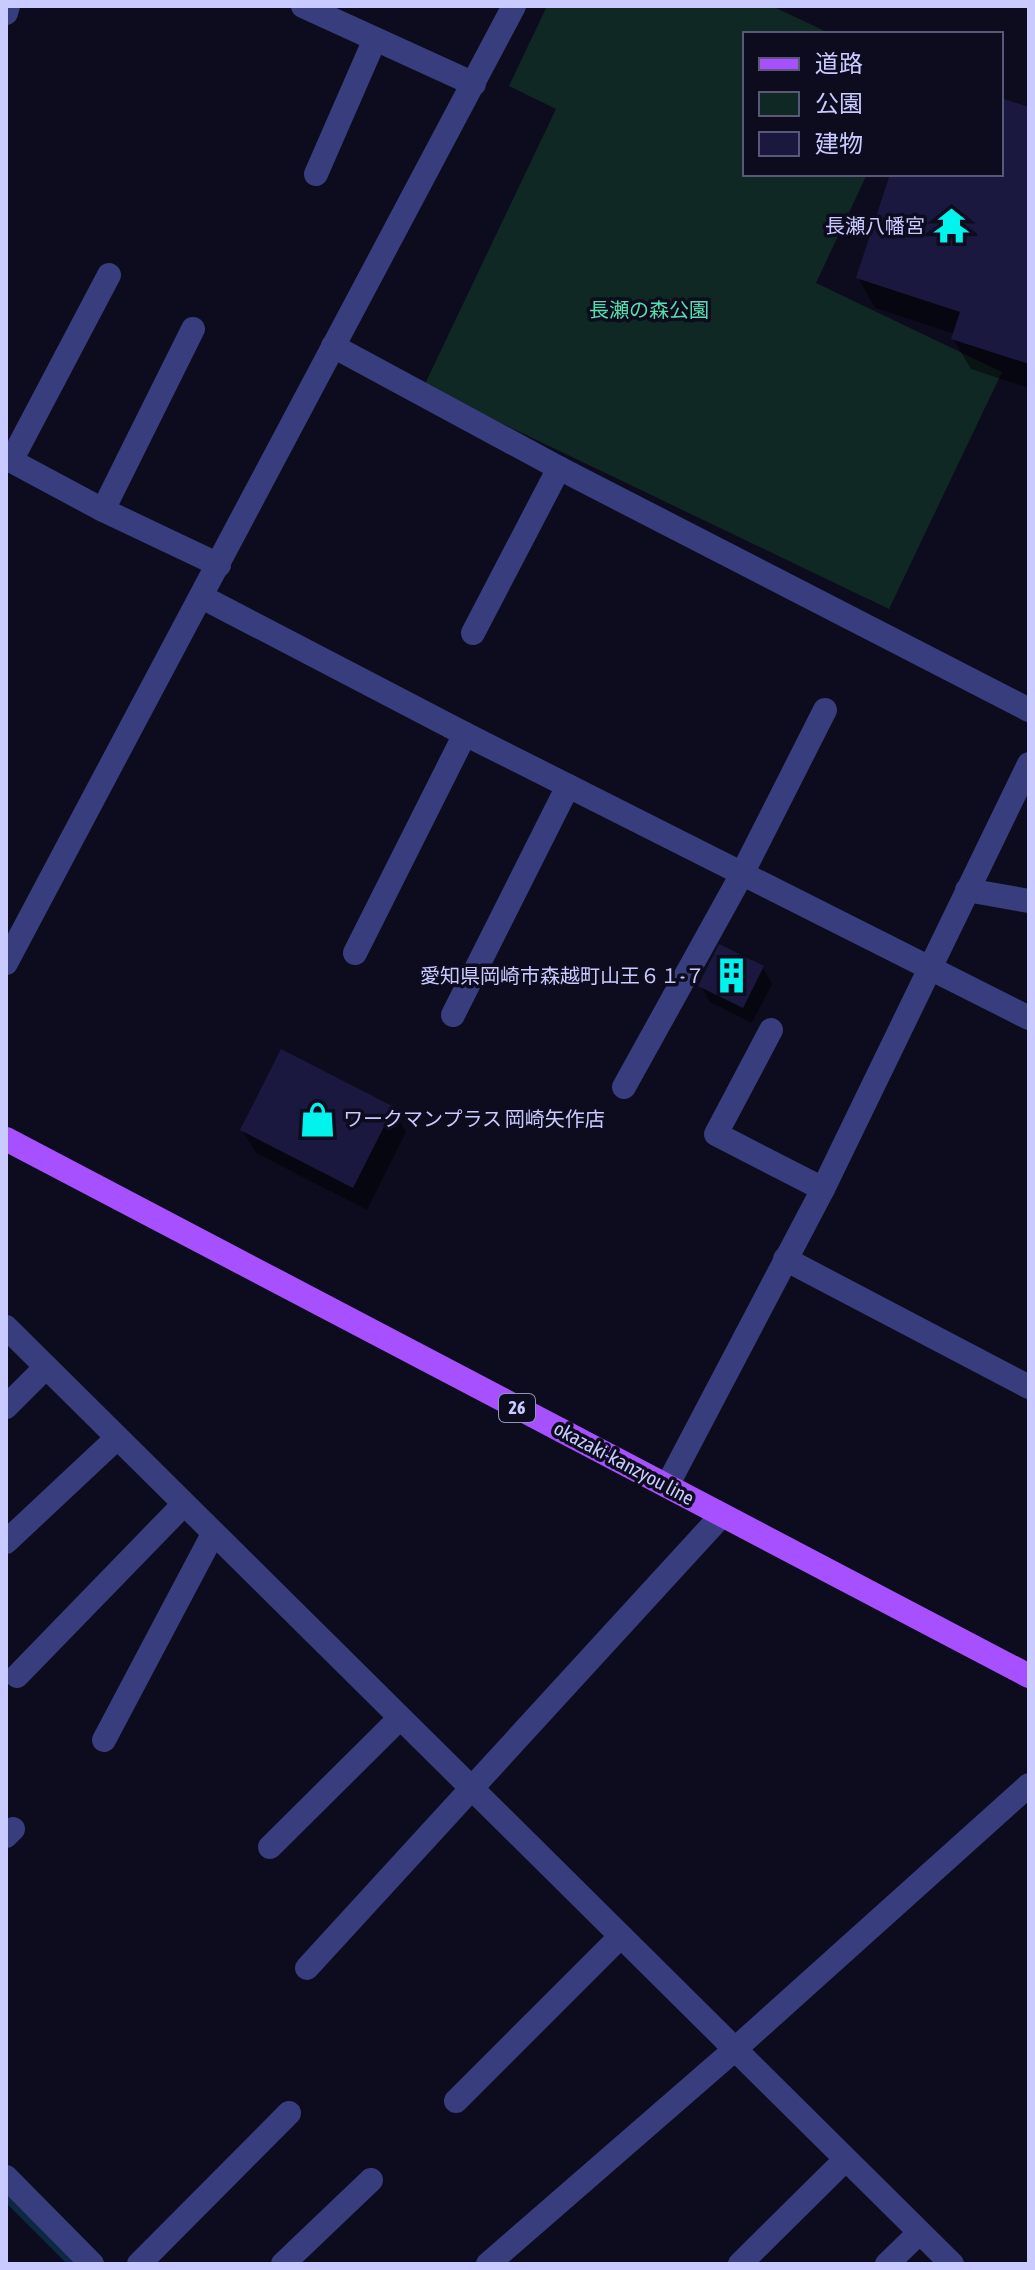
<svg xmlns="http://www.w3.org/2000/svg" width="1035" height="2270" font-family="'Asap Condensed','Noto Sans JP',sans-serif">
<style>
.green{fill:#0f2824}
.shadow{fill:#0007}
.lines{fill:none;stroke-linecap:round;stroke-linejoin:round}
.stream{stroke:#0c2842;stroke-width:11}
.building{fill:#1b183f}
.minor{stroke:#373d7d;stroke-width:24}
.major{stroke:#a750ff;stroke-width:24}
.labels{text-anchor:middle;stroke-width:7;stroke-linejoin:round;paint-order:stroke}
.shield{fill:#0d0c1e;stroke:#9191bc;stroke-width:2}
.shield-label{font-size:18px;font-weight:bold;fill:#c9caff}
.poi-label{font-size:20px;fill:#c9caff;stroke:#0d0c1e;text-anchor:end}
.park-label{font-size:20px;fill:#56deab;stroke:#0d0c1e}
.street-label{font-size:20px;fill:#c9caff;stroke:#0d0c1e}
</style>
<rect width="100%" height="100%" fill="#0d0c1e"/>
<!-- green -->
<polygon class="green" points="547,6 772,6 831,34 745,34 745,174 867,174 816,283 1002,372 889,609 424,386 556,109 509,86"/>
<!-- shadow -->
<g class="shadow">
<polygon points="1001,100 1029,109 1029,388 971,369 953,339 955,334 875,308 858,278 892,174 1001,174"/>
<polygon points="763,968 772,984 752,1023 710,1002 701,986"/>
<polygon points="393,1109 406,1132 367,1210 256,1153 242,1130"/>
</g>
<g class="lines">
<!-- stream -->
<polyline class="stream" points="6,2195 75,2264"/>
</g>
<!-- building -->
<g class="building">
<polygon points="1001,98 1029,107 1029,364 951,339 960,312 856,278 890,174 1001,174"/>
<polygon points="719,944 764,966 743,1008 698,986"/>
<polygon points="281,1049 394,1107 353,1188 240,1130"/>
</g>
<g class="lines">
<!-- minor -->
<g class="minor">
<polyline points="303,6 474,84"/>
<polyline points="6,13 8,6"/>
<polyline points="316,174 375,39"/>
<polyline points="333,346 559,468 1029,710"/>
<polyline points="6,458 103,510 219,565"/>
<polyline points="11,461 109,275"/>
<polyline points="103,510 193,329"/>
<polyline points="202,597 465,734 1029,1018"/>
<polyline points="473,633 559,468"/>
<polyline points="967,890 1029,901"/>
<polyline points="355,953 465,734"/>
<polyline points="6,963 514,6"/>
<polyline points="453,1015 568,786"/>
<polyline points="771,1030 716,1134 823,1189"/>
<polyline points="624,1087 742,874 825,710"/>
<polyline points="785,1259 1029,1387"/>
<polyline points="6,1327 952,2264"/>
<polyline points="6,1407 46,1367"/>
<polyline points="667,1486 823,1189 1029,764"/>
<polyline points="6,1542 117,1438"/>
<polyline points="17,1676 184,1504"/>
<polyline points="104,1740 213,1534"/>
<polyline points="6,1836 13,1829"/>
<polyline points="270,1847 399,1719"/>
<polyline points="307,1968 722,1515"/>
<polyline points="456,2101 619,1938"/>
<polyline points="6,2177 92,2264"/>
<polyline points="139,2264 289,2113"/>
<polyline points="283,2264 371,2180"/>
<polyline points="488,2264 733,2051 1029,1785"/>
<polyline points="740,2264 845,2160"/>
<polyline points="887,2264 919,2233"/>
</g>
<!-- major -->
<polyline class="major" points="6,1139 1029,1676"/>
</g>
<!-- icons -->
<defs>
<symbol id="temple-bare" viewBox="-9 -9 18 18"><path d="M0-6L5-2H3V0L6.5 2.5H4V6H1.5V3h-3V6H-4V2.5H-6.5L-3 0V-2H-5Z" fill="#01f3ed" stroke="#0d0c1e" stroke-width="2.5" paint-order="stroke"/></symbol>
<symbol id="building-bare" viewBox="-9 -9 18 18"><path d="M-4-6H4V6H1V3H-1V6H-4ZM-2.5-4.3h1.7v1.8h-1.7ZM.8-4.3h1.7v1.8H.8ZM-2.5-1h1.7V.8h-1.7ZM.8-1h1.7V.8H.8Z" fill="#01f3ed" stroke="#0d0c1e" stroke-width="2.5" paint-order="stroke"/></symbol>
<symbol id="shop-bare" viewBox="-9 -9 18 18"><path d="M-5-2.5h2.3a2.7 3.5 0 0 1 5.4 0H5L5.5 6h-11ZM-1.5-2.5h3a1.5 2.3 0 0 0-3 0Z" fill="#01f3ed" stroke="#0d0c1e" stroke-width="2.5" paint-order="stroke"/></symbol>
</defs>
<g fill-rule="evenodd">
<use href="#temple-bare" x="926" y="200" width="51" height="51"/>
<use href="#building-bare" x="706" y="950" width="51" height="51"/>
<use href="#shop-bare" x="292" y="1094" width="51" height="51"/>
</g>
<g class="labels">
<!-- shield labels -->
<rect class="shield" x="499" y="1394" width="36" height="28" rx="6"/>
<g class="shield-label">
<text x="517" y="1414">26</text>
</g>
<!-- poi labels -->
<g class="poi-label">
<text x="925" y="233">長瀬八幡宮</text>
<text x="705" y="983">愛知県岡崎市森越町山王６１‐７</text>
<text x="343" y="1126" text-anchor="start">ワークマンプラス 岡崎矢作店</text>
</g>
<!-- park labels -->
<g class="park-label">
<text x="649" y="317">長瀬の森公園</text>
</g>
<!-- street labels -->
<g class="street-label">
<text transform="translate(624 1463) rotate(28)" y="7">okazaki-kanzyou line</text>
</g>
</g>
<!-- border -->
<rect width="1035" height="2270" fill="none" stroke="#c9caff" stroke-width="16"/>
<!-- legend -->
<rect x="743" y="32" width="260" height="144" fill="#0d0c1e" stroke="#585878" stroke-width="2"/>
<rect x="759" y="58" width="40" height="12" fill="#a750ff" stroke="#585878" stroke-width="2"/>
<text x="815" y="72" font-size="24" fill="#c9caff">道路</text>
<rect x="759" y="92" width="40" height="24" fill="#0f2824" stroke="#585878" stroke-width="2"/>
<text x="815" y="112" font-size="24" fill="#c9caff">公園</text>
<rect x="759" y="132" width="40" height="24" fill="#1b183f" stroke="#585878" stroke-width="2"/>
<text x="815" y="152" font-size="24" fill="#c9caff">建物</text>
</svg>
